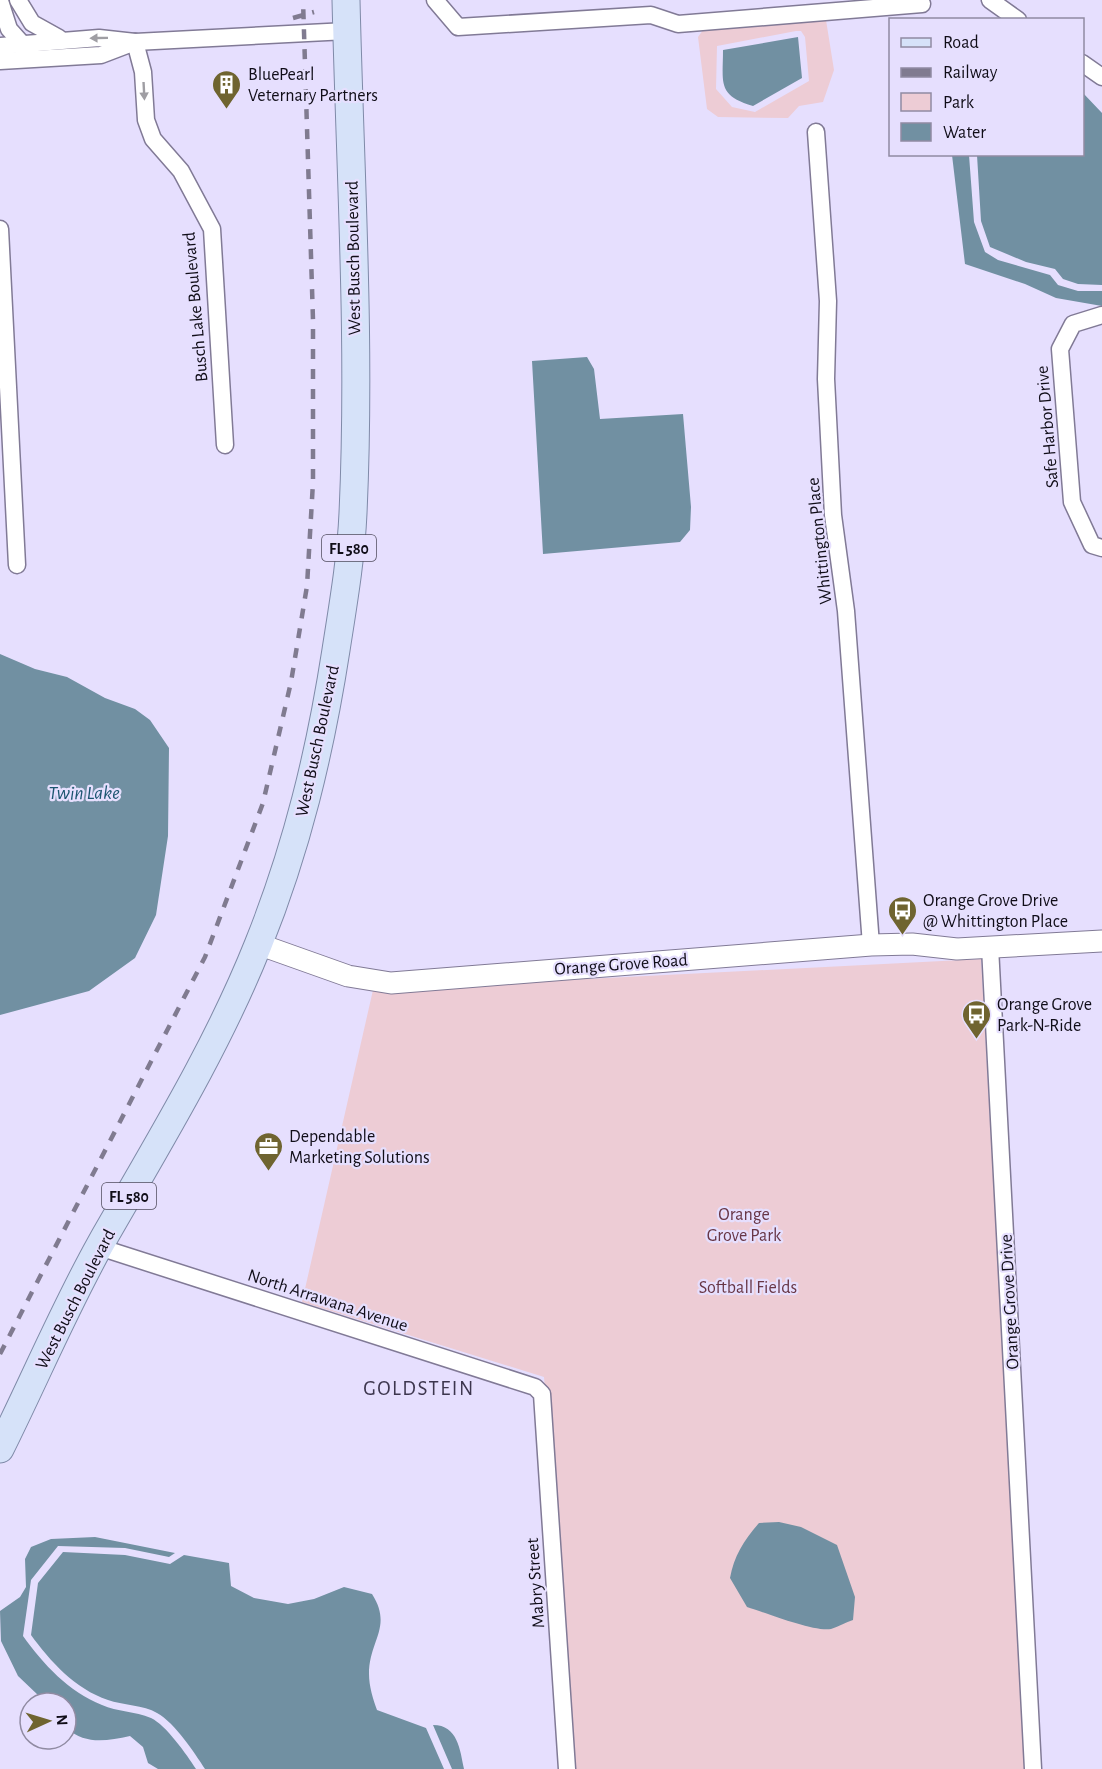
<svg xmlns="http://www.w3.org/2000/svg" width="1102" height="1769" font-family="'Alegreya Sans',sans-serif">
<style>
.green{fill:#edccd5;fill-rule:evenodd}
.water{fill:#7190a2}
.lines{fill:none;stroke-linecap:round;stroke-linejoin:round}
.minor-casing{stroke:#817a96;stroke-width:19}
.tertiary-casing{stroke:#817a96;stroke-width:23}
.primary-casing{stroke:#7f8aa8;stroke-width:29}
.minor{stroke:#fff;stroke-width:16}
.tertiary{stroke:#fff;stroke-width:21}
.primary{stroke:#d6e2f9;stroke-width:27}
.rail{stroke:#807b90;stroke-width:4.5;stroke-dasharray:10 10;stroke-linecap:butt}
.oneway{fill:#9f9ea3}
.labels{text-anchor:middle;stroke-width:4.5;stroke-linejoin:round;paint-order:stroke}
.shield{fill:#e6dffe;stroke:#504c5d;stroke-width:1.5}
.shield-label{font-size:16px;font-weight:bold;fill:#100d18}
.poi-label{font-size:18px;fill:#100d18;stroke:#e6dffe;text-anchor:start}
.street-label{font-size:18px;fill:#100d18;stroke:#e6dffe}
.park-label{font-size:18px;fill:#683646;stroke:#e6dffe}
.water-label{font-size:20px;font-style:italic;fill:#1b5570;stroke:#e6dffe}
.quarter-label{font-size:21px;letter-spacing:1.5px;fill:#3d364e;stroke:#e6dffe}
</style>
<rect width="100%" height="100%" fill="#e6dffe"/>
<!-- green -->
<g class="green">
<path d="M826 20 834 70 823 102 799 106 788 118 718 117 707 109 698 37 703 30ZM796 31H801L805 37 809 81 755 112 732 107 716 89 717 46Z"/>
<polygon points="981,959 1026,1769 573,1769 544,1377 302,1302 373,990"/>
</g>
<!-- water -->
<g class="water">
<path d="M798 37 802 78 753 106C717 95 723 83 723 50Z"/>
<polygon points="1083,93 1102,113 1102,285 1078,284 1063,279 1055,269 1026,262 990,247 981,221 977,155 1082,154"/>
<polygon points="952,155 969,155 974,222 985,252 998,260 1050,275 1058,285 1078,291 1102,291 1102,306 1056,298 1025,284 965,264"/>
<polygon points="587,357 594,369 600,419 683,414 691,507 690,530 680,542 543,554 532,361"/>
<polygon points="0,654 35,669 67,677 105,698 135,709 150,720 169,748 168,836 156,915 135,958 89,991 0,1015"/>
<path d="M779 1522 801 1527 837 1545 855 1597 853 1620C846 1622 838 1627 831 1629 814 1632 767 1613 747 1607L730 1578C734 1556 744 1540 759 1523Z"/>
<path d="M95 1537 175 1553 169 1557 125 1548 58 1546 31 1580 23 1636C44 1665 68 1691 102 1705 117 1712 135 1711 151 1718 166 1725 187 1755 196 1769H158L148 1763 143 1747 130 1736C106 1741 86 1745 66 1728V1703H51L39 1696 18 1676 1 1641 0 1611 20 1597 26 1587 25 1559 31 1547 51 1539Z"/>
<path d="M63 1552 125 1555 170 1564 184 1555 229 1563 231 1586 254 1598 288 1604 314 1599 344 1587 372 1594C393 1627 369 1640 369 1674 369 1686 373 1699 377 1710L426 1728 444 1769H205C194 1752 175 1723 157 1713 144 1705 122 1705 108 1700 75 1689 50 1661 31 1635L38 1583Z"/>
<path d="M433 1725C458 1725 460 1750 464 1769H452Z"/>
</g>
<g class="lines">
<defs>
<g id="minor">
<polyline points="18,0 32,23 59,38"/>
<polyline points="435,0 458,27 651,15 678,24 922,4"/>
<polyline points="990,0 1018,20"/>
<polyline points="0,1 9,29 26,48"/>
<polyline points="135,42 143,72 146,120 153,139 181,171 212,229 225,445"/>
<polyline points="0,46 99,38 135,42 347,31"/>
<polyline points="0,61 101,55 135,42"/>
<polyline points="1082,63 1102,77"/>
<polyline points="816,132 828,301 826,379 833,515 846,611 871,945"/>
<polyline points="0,229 17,565"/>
<polyline points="1102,315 1073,324 1060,349 1072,502 1092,545 1102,548"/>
<polyline points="990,947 1033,1769"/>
<polyline points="99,1247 535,1387 542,1394 567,1769"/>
</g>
<polyline id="tertiary" points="258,944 348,976 391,983 871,945 912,944 957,949 1102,941"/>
<path id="primary" d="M0 1449C34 1381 64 1309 101 1243 157 1145 216 1050 258 945 297 848 320 753 336 650 343 605 351 559 353 513 361 342 350 171 346 0"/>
</defs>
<!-- minor casing -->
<use href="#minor" class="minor-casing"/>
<!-- tertiary casing -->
<use href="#tertiary" class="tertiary-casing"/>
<!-- primary casing -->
<use href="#primary" class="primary-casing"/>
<!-- minor -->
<use href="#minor" class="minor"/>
<!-- tertiary -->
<use href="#tertiary" class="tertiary"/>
<!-- primary -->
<use href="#primary" class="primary"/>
<!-- rail -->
<g class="rail">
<polyline points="293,18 314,12"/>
<polyline points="0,1354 205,957 263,803 291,682 307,586 313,482 313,320 303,0"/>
</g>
</g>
<!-- one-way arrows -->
<defs><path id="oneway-solid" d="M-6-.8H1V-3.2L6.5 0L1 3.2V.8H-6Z" transform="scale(1.5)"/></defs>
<g class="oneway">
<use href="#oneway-solid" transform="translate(99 38) rotate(179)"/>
<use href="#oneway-solid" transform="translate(144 91) rotate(87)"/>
</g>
<!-- icons -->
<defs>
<symbol id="building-pin" viewBox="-11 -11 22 30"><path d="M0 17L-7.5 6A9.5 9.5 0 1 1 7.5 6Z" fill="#6f6430" stroke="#e6dffe"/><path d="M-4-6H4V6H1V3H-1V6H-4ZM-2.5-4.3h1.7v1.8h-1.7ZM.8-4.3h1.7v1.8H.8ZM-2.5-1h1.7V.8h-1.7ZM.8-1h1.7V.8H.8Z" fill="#fff"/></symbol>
<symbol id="bus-pin" viewBox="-11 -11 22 30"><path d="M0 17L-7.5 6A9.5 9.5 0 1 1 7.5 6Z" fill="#6f6430" stroke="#e6dffe"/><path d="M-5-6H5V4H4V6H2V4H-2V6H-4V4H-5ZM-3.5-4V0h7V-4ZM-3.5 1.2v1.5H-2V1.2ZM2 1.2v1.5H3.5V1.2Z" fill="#fff"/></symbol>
<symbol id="office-pin" viewBox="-11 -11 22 30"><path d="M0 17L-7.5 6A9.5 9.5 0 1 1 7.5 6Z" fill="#6f6430" stroke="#e6dffe"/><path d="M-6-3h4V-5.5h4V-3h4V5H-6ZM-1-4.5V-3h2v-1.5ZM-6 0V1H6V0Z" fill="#fff"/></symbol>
</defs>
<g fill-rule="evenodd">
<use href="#building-pin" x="210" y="68" width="33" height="45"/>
<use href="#bus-pin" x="886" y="894" width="33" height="45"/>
<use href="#bus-pin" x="960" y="998" width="33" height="45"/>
<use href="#office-pin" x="252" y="1130" width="33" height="45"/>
</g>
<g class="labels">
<!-- shield labels -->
<g class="shield">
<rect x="322" y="535" width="54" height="26" rx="4.5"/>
<rect x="102" y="1183" width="54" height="26" rx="4.5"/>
</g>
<g class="shield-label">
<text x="349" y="554">FL 580</text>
<text x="129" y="1202">FL 580</text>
</g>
<!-- poi labels -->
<g class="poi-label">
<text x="248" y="80">BluePearl<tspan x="248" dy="21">Veternary Partners</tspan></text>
<text x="923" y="906">Orange Grove Drive<tspan x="923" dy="21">@ Whittington Place</tspan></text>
<text x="997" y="1010">Orange Grove<tspan x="997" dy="21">Park-N-Ride</tspan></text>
<text x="289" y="1142">Dependable<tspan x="289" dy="21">Marketing Solutions</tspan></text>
</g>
<!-- street labels -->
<g class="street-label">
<text transform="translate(353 258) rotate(-91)" y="6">West Busch Boulevard</text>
<text transform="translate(195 307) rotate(-95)" y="6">Busch Lake Boulevard</text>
<text transform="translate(1047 427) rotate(-95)" y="6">Safe Harbor Drive</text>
<text transform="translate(819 541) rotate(-96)" y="6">Whittington Place</text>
<text transform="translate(317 741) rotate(-78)" y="6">West Busch Boulevard</text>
<text transform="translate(621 964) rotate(-4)" y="6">Orange Grove Road</text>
<text transform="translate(75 1299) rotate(-63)" y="6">West Busch Boulevard</text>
<text transform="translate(328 1300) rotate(18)" y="6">North Arrawana Avenue</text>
<text transform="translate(1009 1302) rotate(-93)" y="6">Orange Grove Drive</text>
<text transform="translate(535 1583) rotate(-94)" y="6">Mabry Street</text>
</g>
<!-- park labels -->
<g class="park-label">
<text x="744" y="1220">Orange<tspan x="744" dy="21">Grove Park</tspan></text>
<text x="748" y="1293">Softball Fields</text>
</g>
<!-- water labels -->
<g class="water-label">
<text x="84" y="799">Twin Lake</text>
</g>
<!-- quarter labels -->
<g class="quarter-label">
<text x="419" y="1395">GOLDSTEIN</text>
</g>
</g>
<!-- legend -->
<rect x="889" y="18" width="195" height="138" fill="#e6dffe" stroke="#908ba2" stroke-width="1.5"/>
<rect x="901" y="38" width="30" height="9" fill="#d6e2f9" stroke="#908ba2" stroke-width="1.5"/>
<text x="943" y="48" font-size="18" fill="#100d18">Road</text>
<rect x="901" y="68" width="30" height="9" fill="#807b90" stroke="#908ba2" stroke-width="1.5"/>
<text x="943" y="78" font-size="18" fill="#100d18">Railway</text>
<rect x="901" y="93" width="30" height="18" fill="#edccd5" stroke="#908ba2" stroke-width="1.5"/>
<text x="943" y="108" font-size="18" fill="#100d18">Park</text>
<rect x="901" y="123" width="30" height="18" fill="#7190a2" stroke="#908ba2" stroke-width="1.5"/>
<text x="943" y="138" font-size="18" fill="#100d18">Water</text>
<!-- north arrow -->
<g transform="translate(48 1721) rotate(86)"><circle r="28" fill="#e6dffe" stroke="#908ba2" stroke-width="1.5"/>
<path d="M0-4.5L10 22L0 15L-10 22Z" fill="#6f6430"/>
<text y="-9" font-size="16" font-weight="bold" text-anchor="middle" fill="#100d18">N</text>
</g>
</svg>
